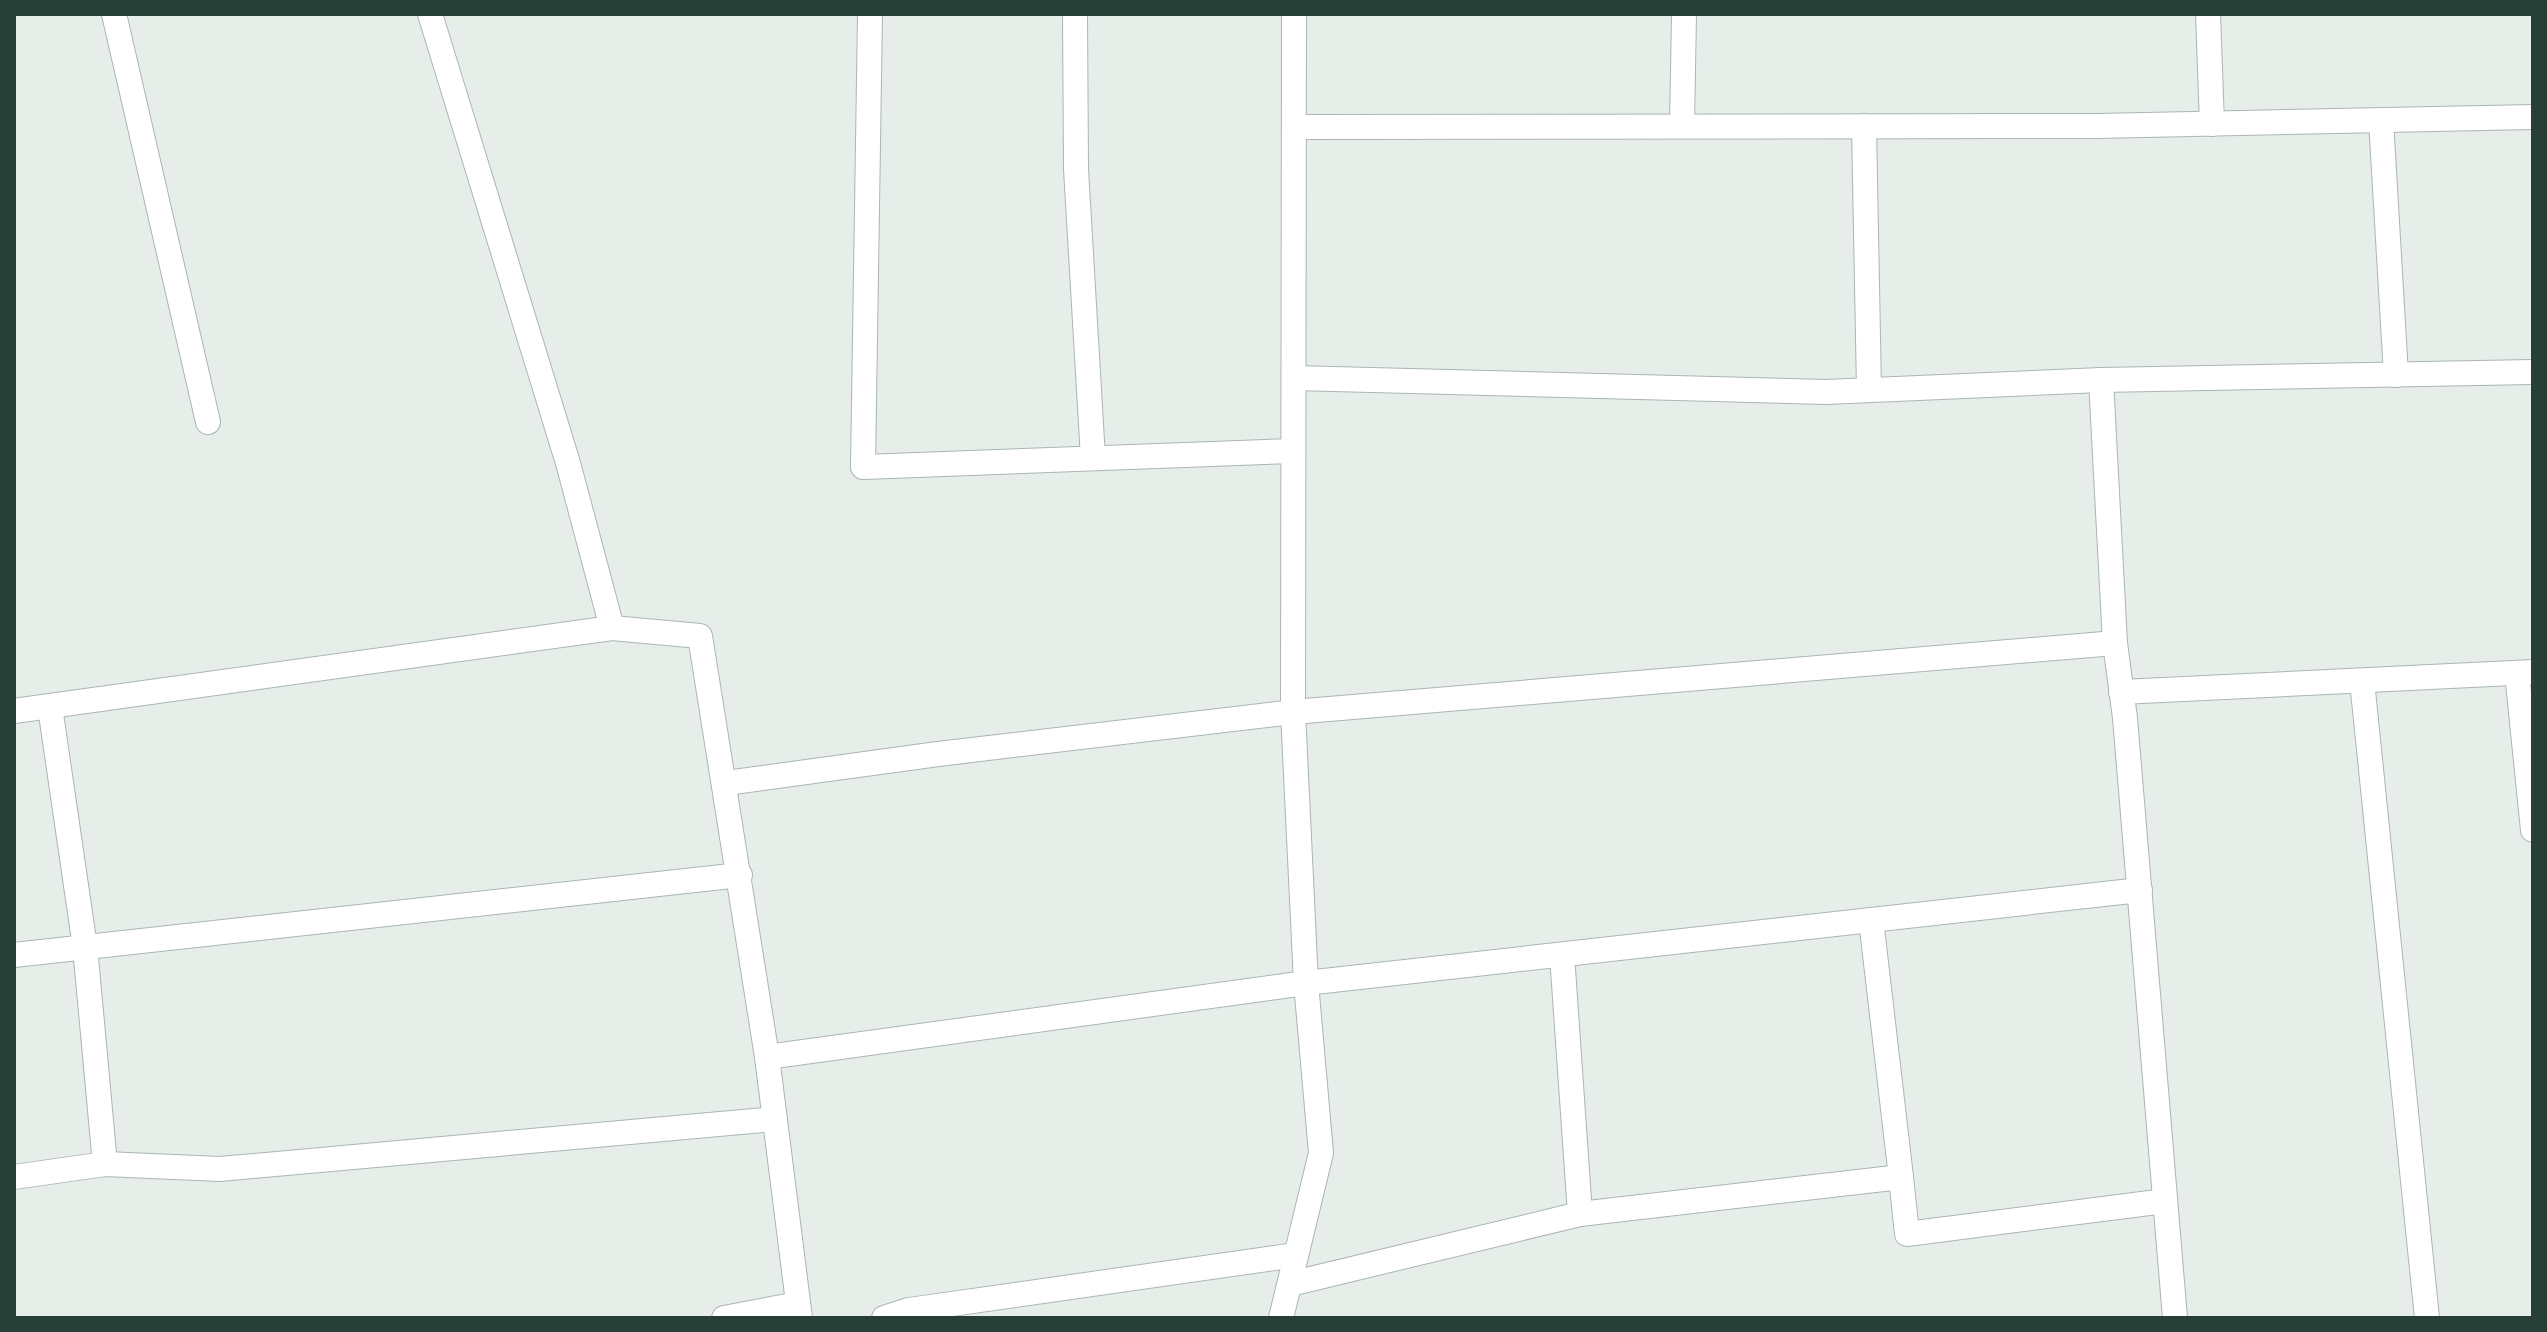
<svg xmlns="http://www.w3.org/2000/svg" width="2547" height="1332" font-family="'Sofia Sans Condensed',sans-serif">
<style>
.lines{fill:none;stroke-linecap:round;stroke-linejoin:round}
.minor-casing{stroke:#aab6b1;stroke-width:26}
.minor{stroke:#fff;stroke-width:24}
</style>
<rect width="100%" height="100%" fill="#e7eeea"/>
<g class="lines">
<defs>
<g id="minor">
<polyline points="114,14 208,422"/>
<polyline points="430,14 568,463 612,628"/>
<polyline points="870,14 863,467 1293,451"/>
<polyline points="1075,14 1076,169 1093,458"/>
<polyline points="2208,14 2212,124"/>
<polyline points="2381,120 2396,375"/>
<polyline points="1682,125 1684,14"/>
<polyline points="1864,126 1869,390"/>
<polyline points="1294,127 2097,126 2533,117"/>
<polyline points="1294,378 1826,392 2101,380 2533,372"/>
<polyline points="2101,380 2115,643 2125,718 2175,1318"/>
<polyline points="2517,673 2533,830"/>
<polyline points="2362,681 2427,1318"/>
<polyline points="2121,692 2533,672"/>
<polyline points="50,707 85,947 105,1164"/>
<polyline points="14,711 612,628 700,636 767,1057 800,1318"/>
<polyline points="726,783 938,754 1293,712 2115,643"/>
<polyline points="1871,920 1901,1177"/>
<polyline points="14,955 740,875"/>
<polyline points="1562,955 1580,1214"/>
<polyline points="767,1057 1306,983 2140,890"/>
<polyline points="14,1177 105,1164 220,1169 775,1119"/>
<polyline points="1290,1284 1580,1214 1901,1177 1907,1234 2165,1201"/>
<polyline points="724,1318 798,1304"/>
<polyline points="884,1318 909,1310 1296,1255"/>
<polyline points="1281,1318 1321,1153 1306,983 1293,712 1294,14"/>
</g>
</defs>
<!-- minor casing -->
<use href="#minor" class="minor-casing"/>
<!-- minor -->
<use href="#minor" class="minor"/>
</g>
<!-- border -->
<rect width="2547" height="1332" fill="none" stroke="#273f37" stroke-width="32"/>
</svg>
